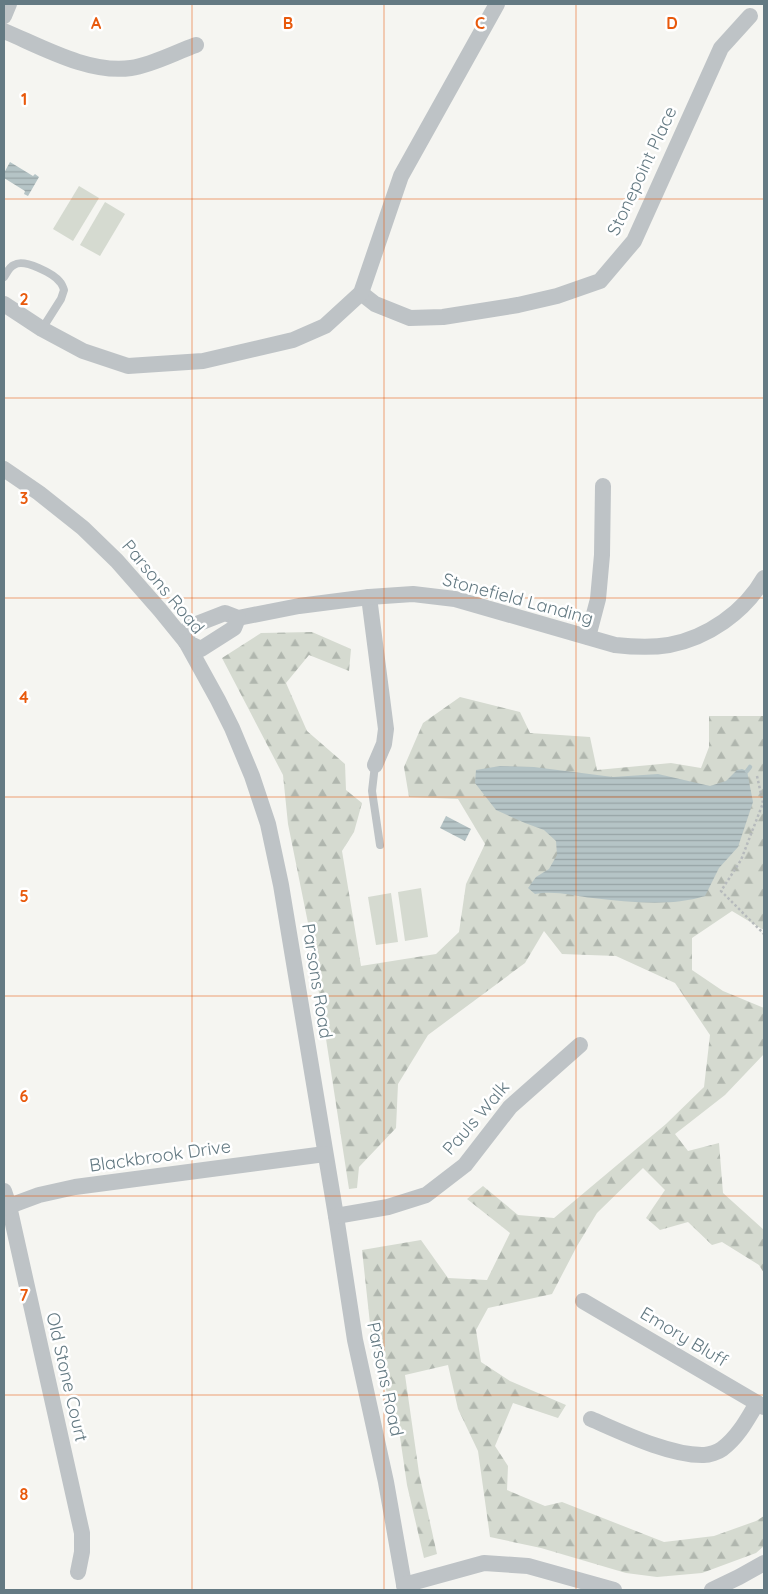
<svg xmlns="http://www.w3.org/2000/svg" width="768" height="1594" font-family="Quicksand,sans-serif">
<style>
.green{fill:#d5dad0}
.forest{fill:url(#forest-firs)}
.water{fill:url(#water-rules)}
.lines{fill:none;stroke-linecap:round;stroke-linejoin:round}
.stream{stroke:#b5c4c6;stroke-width:4.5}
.path{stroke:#b6babc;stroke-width:2.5;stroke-dasharray:2.5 2.5;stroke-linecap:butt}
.lane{stroke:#bec3c6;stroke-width:8}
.street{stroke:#bec3c6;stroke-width:16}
.grid{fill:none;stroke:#e8590c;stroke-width:1;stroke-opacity:0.55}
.labels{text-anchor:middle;stroke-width:5;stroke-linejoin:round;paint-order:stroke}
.street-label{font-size:18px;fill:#647a83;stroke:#fff}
.grid-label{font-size:16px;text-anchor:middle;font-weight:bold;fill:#e8590c;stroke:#fff;stroke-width:5;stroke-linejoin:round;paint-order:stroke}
</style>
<defs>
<pattern id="forest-firs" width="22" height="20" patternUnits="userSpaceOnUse" patternTransform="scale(1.25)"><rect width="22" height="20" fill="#d5dad0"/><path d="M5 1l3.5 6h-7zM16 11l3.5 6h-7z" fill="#b0b6ae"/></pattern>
<pattern id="water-rules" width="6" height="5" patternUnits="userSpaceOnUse" patternTransform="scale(1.25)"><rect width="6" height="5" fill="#b5c4c6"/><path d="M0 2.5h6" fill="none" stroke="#97a4a6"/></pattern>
</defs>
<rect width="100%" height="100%" fill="#f5f5f1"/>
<!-- green -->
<g class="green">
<polygon points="79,186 99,198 73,241 53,229"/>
<polygon points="105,202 125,214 100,256 80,245"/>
<polygon points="421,888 428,937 405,941 398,892"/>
<polygon points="391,893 398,942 376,945 368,897"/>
</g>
<!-- forest -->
<polygon class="forest" points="312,632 351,649 349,671 309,655 286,683 307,731 345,764 346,790 362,803 354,832 342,851 361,966 436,954 459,932 466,884 485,844 458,799 409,797 404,767 423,723 460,697 520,712 530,733 590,737 597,770 671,763 701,768 709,747 709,716 764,716 764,929 762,929 732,911 692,938 692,970 723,991 764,1008 764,1054 725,1095 675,1134 688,1151 719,1143 723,1193 764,1230 764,1273 759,1265 722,1242 712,1245 688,1222 660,1230 646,1218 665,1190 643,1168 597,1213 577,1246 552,1294 488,1308 476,1330 481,1362 510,1381 566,1405 558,1418 513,1403 495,1446 508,1466 507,1490 545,1506 562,1502 664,1542 714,1536 756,1521 764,1516 764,1546 756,1553 702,1573 657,1577 626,1573 541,1548 490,1537 478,1451 458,1409 448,1365 405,1375 419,1473 437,1554 424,1558 407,1485 400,1437 372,1342 362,1250 421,1240 448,1278 487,1280 510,1233 467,1199 483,1186 518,1215 554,1218 666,1124 704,1087 710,1035 675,983 616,956 562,954 544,931 525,963 428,1035 398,1084 396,1128 359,1167 357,1188 349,1189 309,928 288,824 283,775 222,658 261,633"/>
<!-- water -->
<g class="water">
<polygon points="10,162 33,176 35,174 39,177 28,196 24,194 25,191 4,178 4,173"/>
<path d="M500 766 534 767 613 777 658 774 710 786 726 781 737 770 742 769 747 771 753 802 738 847 719 868 705 896C669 907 630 902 593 898 574 896 554 890 535 894L528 888 536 877 549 869 557 855 556 841 544 830 525 823 496 810 475 783 476 770Z"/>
<polygon points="446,816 471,829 465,841 440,828"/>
</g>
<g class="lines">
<!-- stream -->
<polyline class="stream" points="747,771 750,767"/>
<!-- path -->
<polyline class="path" points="757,776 763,803 741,860 721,891 764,934"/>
<!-- lane -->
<g class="lane">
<path d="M4 277C7 273 9 267 14 265 24 258 54 274 60 282 62 284 63 287 64 290L61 299 42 329"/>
<polyline points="375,765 372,791 380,845"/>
</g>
<!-- street -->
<g class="street">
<polyline points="4,16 9,4"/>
<path d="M4 31C42 47 89 74 131 68 152 65 176 52 196 45"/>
<polyline points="361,293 375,304 410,318 443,317 518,305 557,296 600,281 634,241 721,48 750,16"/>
<polyline points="4,304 42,329 83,351 128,366 203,361 293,340 325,326 361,293 401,176 497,4"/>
<polyline points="4,469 39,493 83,528 117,561 160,610 186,642 218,700 232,728 252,776 268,824 281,885 336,1216 355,1340 386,1482 405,1590"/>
<polyline points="369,597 386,729 384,744 375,765"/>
<polyline points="588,637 598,599 602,555 603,486"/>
<path d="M186 642 189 627 225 613 238 618 299 606 369 597 413 594 455 599 615 645C633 647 651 648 669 645 707 638 745 612 764 578"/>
<polyline points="186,642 201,649 234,628 238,618"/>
<polyline points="4,1191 9,1206 82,1533 82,1552 78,1572"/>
<polyline points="4,1208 39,1195 75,1187 325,1154"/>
<polyline points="336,1216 388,1207 426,1195 465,1165 510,1107 580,1045"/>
<polyline points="583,1301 764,1407"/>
<path d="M591 1419C621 1432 670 1456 704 1455 709 1455 718 1452 722 1449 738 1437 747 1420 757 1403"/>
<polyline points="404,1585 484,1563 528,1566 614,1590"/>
<polyline points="712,1590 739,1577 764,1563"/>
</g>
</g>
<!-- grid -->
<path class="grid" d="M192 4V1590M384 4V1590M576 4V1590M4 199H764M4 398H764M4 598H764M4 797H764M4 996H764M4 1196H764M4 1395H764"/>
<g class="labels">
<!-- street labels -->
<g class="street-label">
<text transform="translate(642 171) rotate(-65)" y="6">Stonepoint Place</text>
<text transform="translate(163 587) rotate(50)" y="6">Parsons Road</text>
<text transform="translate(518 599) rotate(15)" y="6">Stonefield Landing</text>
<text transform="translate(317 981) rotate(81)" y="6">Parsons Road</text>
<text transform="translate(476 1118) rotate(-49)" y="6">Pauls Walk</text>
<text transform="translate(160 1156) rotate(-8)" y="6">Blackbrook Drive</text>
<text transform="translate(684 1337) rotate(31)" y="6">Emory Bluff</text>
<text transform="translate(67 1377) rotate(77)" y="6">Old Stone Court</text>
<text transform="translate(385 1379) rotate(78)" y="6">Parsons Road</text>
</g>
</g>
<g class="grid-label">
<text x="96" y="29">A</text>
<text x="288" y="29">B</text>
<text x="480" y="29">C</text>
<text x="672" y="29">D</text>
<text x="24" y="105">1</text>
<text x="24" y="305">2</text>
<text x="24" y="504">3</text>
<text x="24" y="703">4</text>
<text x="24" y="902">5</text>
<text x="24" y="1102">6</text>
<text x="24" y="1301">7</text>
<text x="24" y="1500">8</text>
</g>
<!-- border -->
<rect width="768" height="1594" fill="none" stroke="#647a83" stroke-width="10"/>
</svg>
